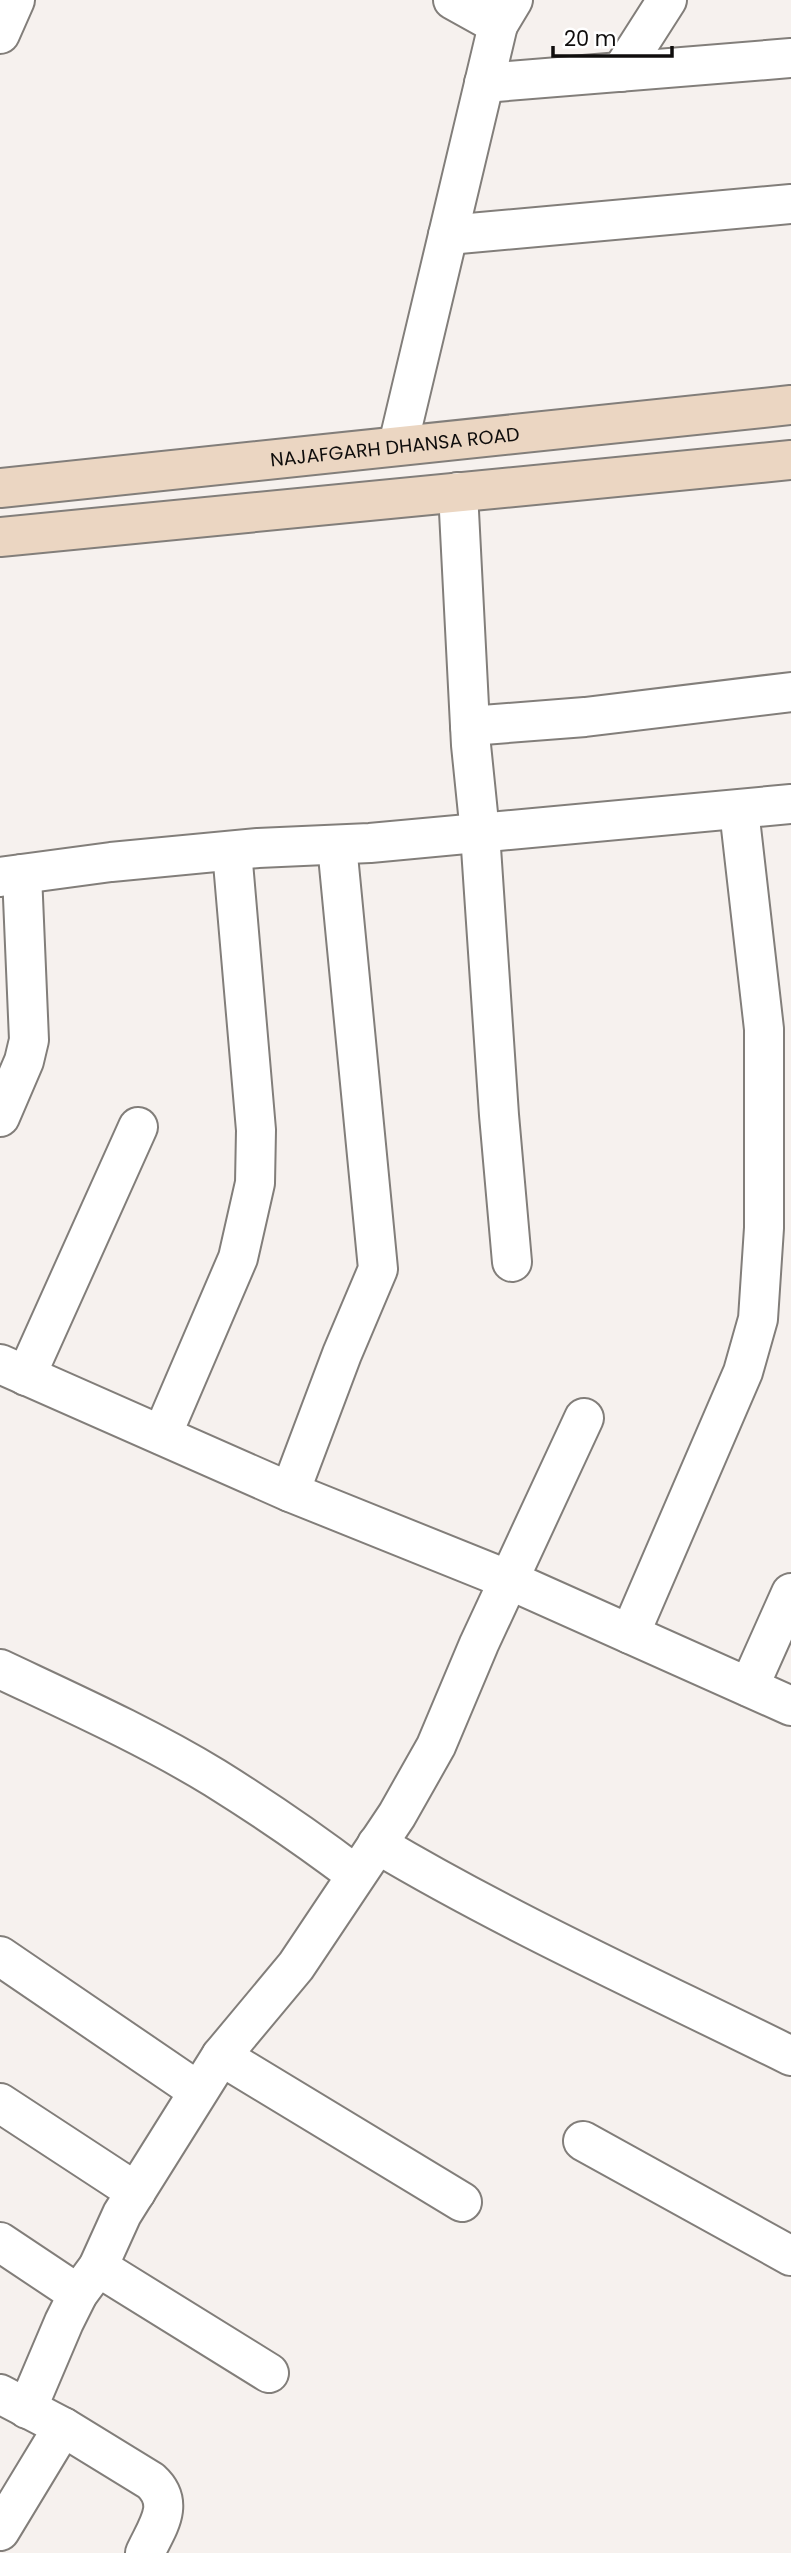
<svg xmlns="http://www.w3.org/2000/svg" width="791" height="2553" font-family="Poppins,sans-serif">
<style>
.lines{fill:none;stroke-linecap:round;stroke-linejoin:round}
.street-casing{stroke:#827e7a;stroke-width:42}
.secondary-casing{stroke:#827e7a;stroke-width:42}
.street{stroke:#fff;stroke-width:38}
.secondary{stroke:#ebd6c2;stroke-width:38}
.labels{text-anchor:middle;stroke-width:5;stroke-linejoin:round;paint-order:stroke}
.street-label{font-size:19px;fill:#0f0d0c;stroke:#fff}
</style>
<rect width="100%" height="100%" fill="#f6f1ee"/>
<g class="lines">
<defs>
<g id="street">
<polyline points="453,0 498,25 513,0"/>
<polyline points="0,34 15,0"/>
<polyline points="621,72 667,0"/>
<polyline points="484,83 791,58"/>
<polyline points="448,235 791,204"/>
<polyline points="398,445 498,25"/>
<polyline points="458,492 471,745 480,833 499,1115 512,1262"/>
<polyline points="470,726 585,717 791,692"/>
<polyline points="0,877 111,862 258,848 370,843 791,804"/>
<polyline points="0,1117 24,1061 29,1040 22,874"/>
<polyline points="0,1364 290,1492 509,1580 791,1706"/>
<polyline points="26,1376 138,1127"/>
<polyline points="162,1435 238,1258 255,1183 256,1130 232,851"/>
<polyline points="290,1492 342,1354 378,1269 337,845"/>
<polyline points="630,1634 743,1372 758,1319 764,1228 764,1029 739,810"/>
<path d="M0 1669C72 1703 146 1736 215 1778 263 1808 310 1840 356 1875"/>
<polyline points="749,1687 791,1593"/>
<path d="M377 1844C510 1923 652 1987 791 2056"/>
<polyline points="0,1956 198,2091"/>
<polyline points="221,2056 462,2202"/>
<polyline points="0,2103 136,2192"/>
<polyline points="583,2141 791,2256"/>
<polyline points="0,2242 78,2294"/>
<polyline points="98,2267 269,2373"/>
<path d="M0 2394 63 2427 151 2481C176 2504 157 2527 145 2553"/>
<polyline points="27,2409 64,2322 78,2294 98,2267 122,2214 221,2056 296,1966 397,1815 436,1746 479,1644 584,1418"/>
<polyline points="0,2531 63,2427"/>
</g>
<g id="secondary">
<path id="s1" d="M0 488 791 405"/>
<polyline points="0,537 791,460"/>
</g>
</defs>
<!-- street casing -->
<use href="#street" class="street-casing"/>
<!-- secondary casing -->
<use href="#secondary" class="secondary-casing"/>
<!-- street -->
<use href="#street" class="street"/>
<!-- secondary -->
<use href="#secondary" class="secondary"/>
</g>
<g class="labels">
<!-- street labels -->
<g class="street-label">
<text dy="7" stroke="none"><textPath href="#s1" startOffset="397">NAJAFGARH DHANSA ROAD</textPath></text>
</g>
</g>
<!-- scale -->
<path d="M553 46v10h119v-10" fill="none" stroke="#0f0d0c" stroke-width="3.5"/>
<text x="564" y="46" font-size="21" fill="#0f0d0c" stroke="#ffffff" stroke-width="5" paint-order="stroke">20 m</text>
</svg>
